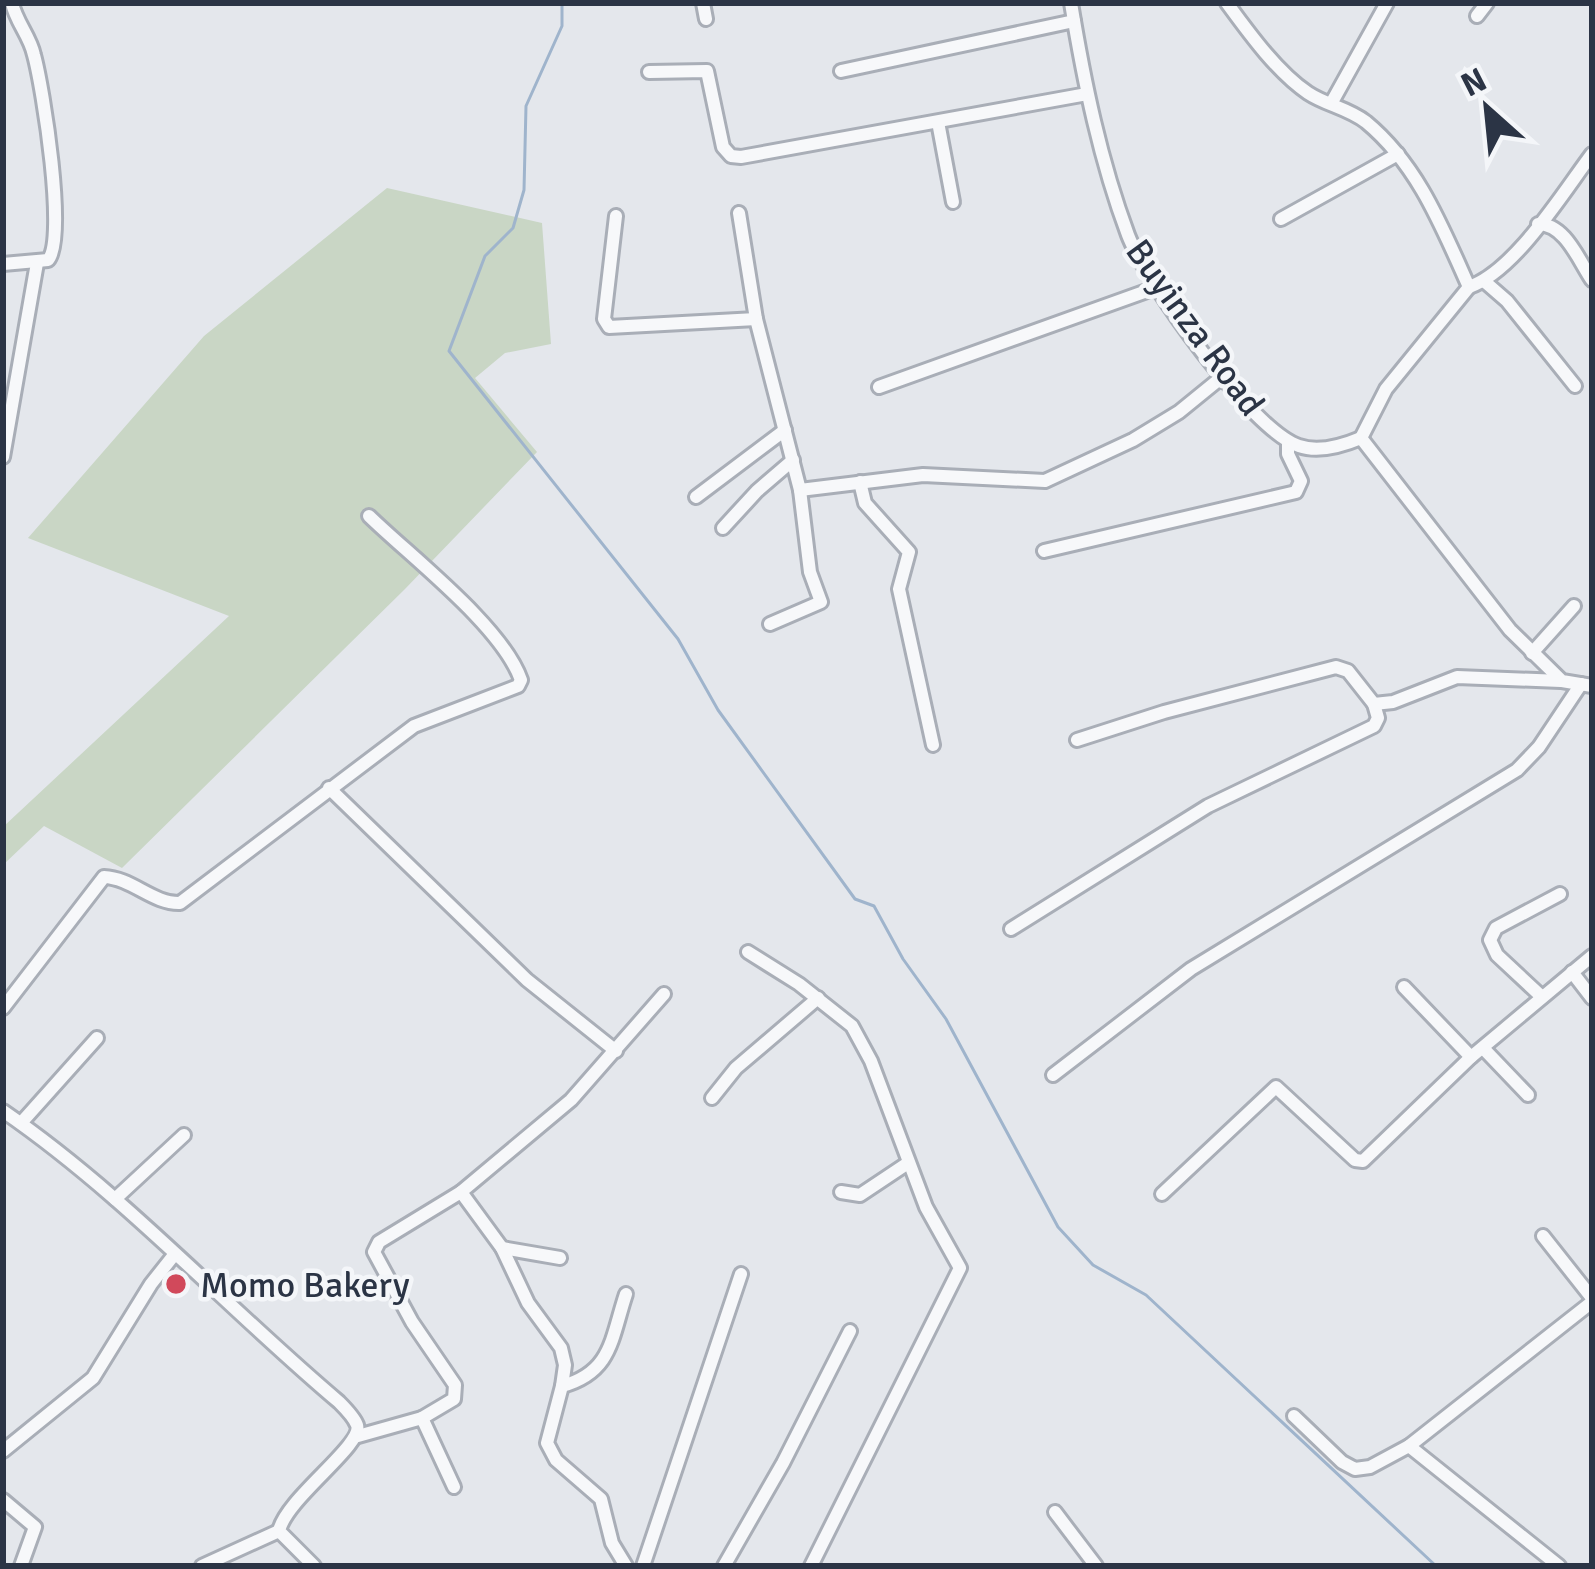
<svg xmlns="http://www.w3.org/2000/svg" width="1595" height="1569" font-family="Signika,sans-serif">
<style>
.green{fill:#c9d6c5}
.lines{fill:none;stroke-linecap:round;stroke-linejoin:round}
.stream{stroke:#9fb4cc;stroke-width:3}
.street-casing{stroke:#a9aeb7;stroke-width:18}
.street{stroke:#f7f8fa;stroke-width:12}
.poi-dot{fill:#d1495b;stroke:#f4f6f9;stroke-width:4.5}
.labels{text-anchor:middle;stroke-width:9;stroke-linejoin:round;paint-order:stroke}
.street-label{font-size:36px;fill:#2b3445;stroke:#f4f6f9}
.poi-label{font-size:36px;fill:#2b3445;stroke:#f4f6f9;text-anchor:start}
</style>
<rect width="100%" height="100%" fill="#e4e7ec"/>
<!-- green -->
<polygon class="green" points="387,188 542,223 551,344 505,353 475,378 537,452 405,589 122,868 44,826 3,865 3,827 229,616 28,538 204,336"/>
<g class="lines">
<!-- stream -->
<polyline class="stream" points="562,3 562,26 526,106 524,190 513,228 485,256 449,351 678,639 718,710 855,899 874,906 903,959 946,1019 1058,1227 1093,1265 1146,1295 1436,1566"/>
<defs>
<g id="street">
<polyline points="703,3 706,19"/>
<path d="M1071 3C1084 82 1100 160 1128 235 1146 282 1252 431 1299 446 1319 453 1342 446 1361 438L1510 630 1562 681 1592 686"/>
<path d="M1227 3C1249 33 1277 72 1308 93 1326 105 1348 108 1366 122 1418 165 1442 227 1469 287L1386 389 1361 438"/>
<polyline points="1477,16 1487,3"/>
<polyline points="841,71 1074,21"/>
<polyline points="649,72 707,71 723,147 731,156 741,157 1087,94"/>
<polyline points="1332,102 1387,3"/>
<polyline points="938,122 953,202"/>
<polyline points="739,213 756,319 800,490 923,475 1045,481 1133,440 1179,412 1222,377"/>
<polyline points="616,216 604,319 609,327 756,319"/>
<polyline points="1281,219 1398,154"/>
<path d="M1538 224C1565 224 1578 259 1592 280"/>
<path d="M3 264 48 260C67 239 43 88 34 55 30 36 16 22 12 3"/>
<polyline points="1484,281 1507,301 1575,386"/>
<path d="M1469 287C1515 271 1562 194 1592 154"/>
<polyline points="879,387 1158,287"/>
<polyline points="3,457 37,263"/>
<polyline points="860,482 865,503 909,552 899,589 933,745"/>
<polyline points="696,497 785,430"/>
<polyline points="723,528 757,491 793,460"/>
<polyline points="1044,551 1296,492 1301,481 1288,454 1288,442"/>
<polyline points="770,624 821,602 810,572 800,490"/>
<polyline points="1532,653 1574,606"/>
<polyline points="1077,740 1164,712 1336,667 1348,671 1374,704 1393,702 1457,677 1561,681"/>
<polyline points="329,788 527,980 616,1051"/>
<polyline points="1011,929 1208,806 1374,726 1378,718 1374,704"/>
<polyline points="748,952 799,984 852,1026 871,1061 926,1207 960,1268 811,1566"/>
<polyline points="1572,972 1592,998"/>
<polyline points="1404,987 1471,1057"/>
<polyline points="1542,997 1497,955 1490,940 1496,928 1560,894"/>
<path d="M3 1008 104 877C132 878 153 904 180 903L414 726 518 686 521 680C502 626 411 557 369 516"/>
<polyline points="1483,1048 1528,1095"/>
<polyline points="1053,1075 1191,969 1517,770 1539,747 1581,684"/>
<polyline points="712,1098 736,1068 818,998"/>
<path d="M3 1111C125 1195 225 1306 339 1402 345 1408 354 1417 357 1425 364 1445 286 1498 279 1531L314 1566"/>
<polyline points="21,1123 97,1038"/>
<polyline points="841,1192 860,1195 908,1163"/>
<polyline points="1162,1194 1276,1087 1355,1160 1363,1161 1471,1057 1592,956"/>
<polyline points="115,1199 184,1135"/>
<polyline points="1543,1236 1592,1298"/>
<polyline points="502,1248 560,1258"/>
<path d="M562 1386C612 1372 611 1339 626 1294"/>
<polyline points="1294,1416 1342,1462 1355,1469 1370,1467 1409,1446 1592,1302"/>
<polyline points="422,1418 454,1399 455,1385 412,1322 374,1252 379,1242 461,1192"/>
<polyline points="358,1436 422,1418 454,1487"/>
<polyline points="1409,1446 1559,1566"/>
<polyline points="3,1451 93,1378 151,1284 174,1255"/>
<polyline points="3,1500 35,1527 21,1566"/>
<polyline points="1055,1512 1096,1566"/>
<polyline points="202,1566 279,1531"/>
<polyline points="626,1566 612,1543 601,1499 556,1460 547,1443 562,1386 565,1365 561,1348 528,1303 502,1248 461,1192 571,1100 664,994"/>
<polyline points="643,1566 741,1274"/>
<polyline points="724,1566 783,1463 850,1331"/>
</g>
</defs>
<!-- street casing -->
<use href="#street" class="street-casing"/>
<!-- street -->
<use href="#street" class="street"/>
</g>
<!-- markers -->
<circle class="poi-dot" cx="176" cy="1284" r="12"/>
<g class="labels">
<!-- street labels -->
<g class="street-label">
<text transform="translate(1196 327) rotate(54)" y="13">Buyinza Road</text>
</g>
<!-- poi labels -->
<g class="poi-label">
<text x="200" y="1297">Momo Bakery</text>
</g>
</g>
<!-- border -->
<rect width="1595" height="1569" fill="none" stroke="#2b3445" stroke-width="12"/>
<!-- north arrow -->
<g transform="translate(1487 108) rotate(333)" stroke="#f4f6f9" stroke-width="9" paint-order="stroke">
<path d="M0-9L21 45L0 30L-21 45Z" fill="#2b3445"/>
<text y="-18" font-size="33" font-weight="bold" text-anchor="middle" fill="#2b3445">N</text>
</g>
</svg>
